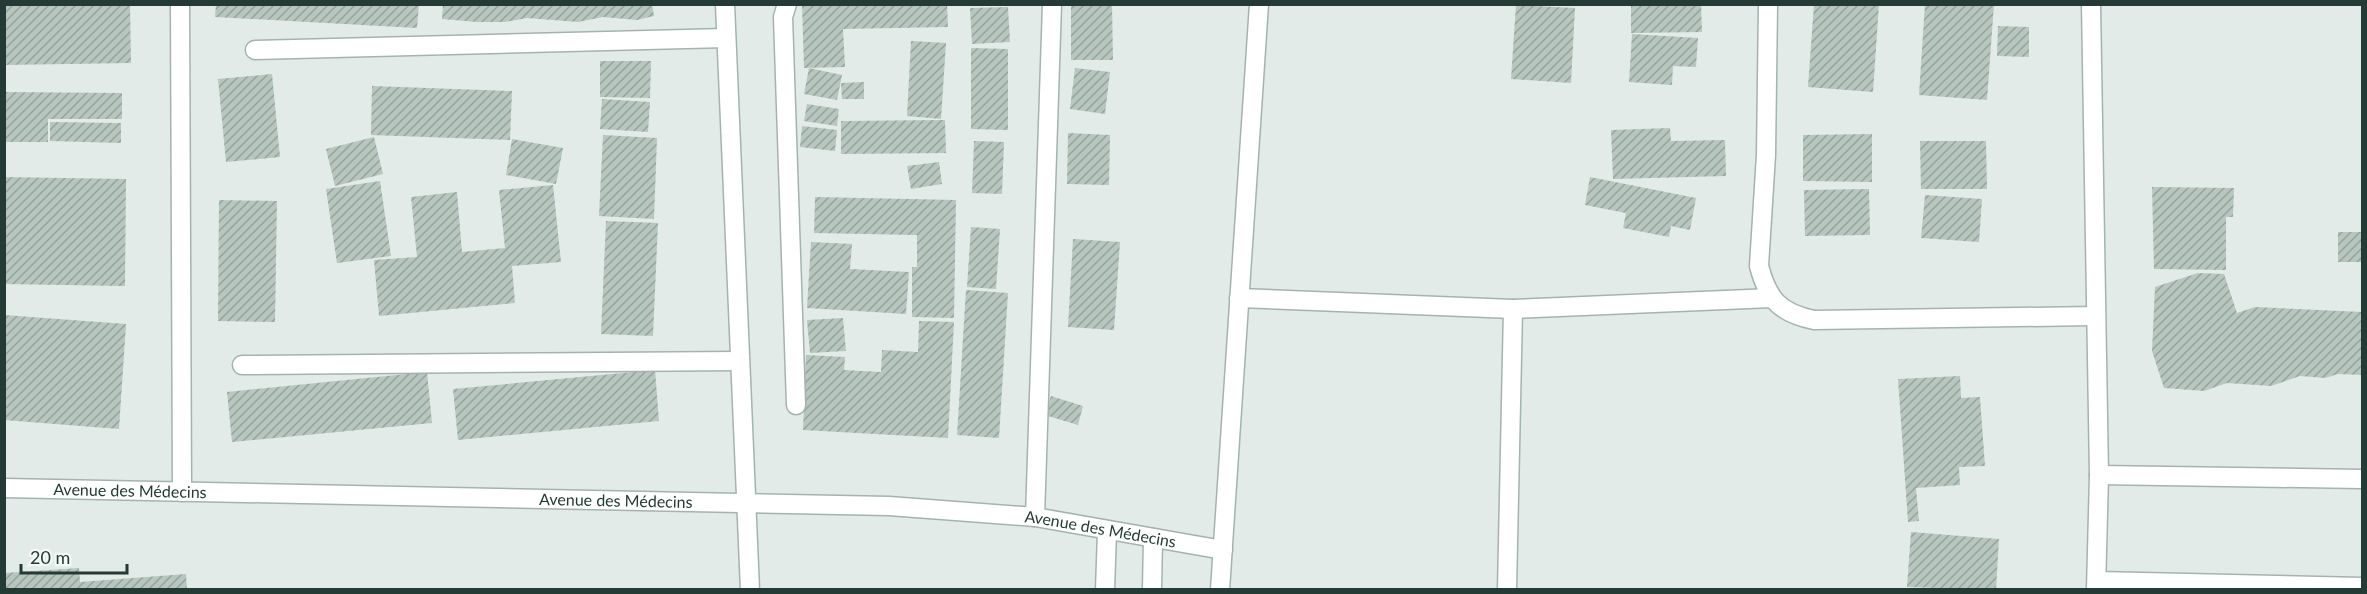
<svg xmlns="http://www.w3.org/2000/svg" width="2367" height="594" font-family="Lato,sans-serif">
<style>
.building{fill:url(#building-hatch)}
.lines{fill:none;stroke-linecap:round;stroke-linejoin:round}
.minor-casing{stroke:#a5b3ae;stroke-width:21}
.minor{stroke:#fff;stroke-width:18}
.labels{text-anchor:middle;stroke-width:4.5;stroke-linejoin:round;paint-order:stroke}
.street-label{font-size:16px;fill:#243b35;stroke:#f3f8f5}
</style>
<defs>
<pattern id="building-hatch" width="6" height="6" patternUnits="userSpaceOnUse" patternTransform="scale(1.5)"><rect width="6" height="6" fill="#b8c6c0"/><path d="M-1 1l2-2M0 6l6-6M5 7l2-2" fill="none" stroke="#95a29d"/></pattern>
</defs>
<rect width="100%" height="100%" fill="#e2ebe7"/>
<!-- building -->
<g class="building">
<polygon points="4,4 130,4 131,63 4,65"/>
<polygon points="216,4 419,4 417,28 215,17"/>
<polygon points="443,4 652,4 654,16 637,20 603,17 578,22 527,18 505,22 477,22 442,19"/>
<polygon points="802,4 947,4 948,27 843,29 845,67 804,68"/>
<polygon points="1071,4 1112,4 1113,60 1071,60"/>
<polygon points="1631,4 1701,4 1702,32 1631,33"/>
<polygon points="1814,4 1879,4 1873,92 1808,87"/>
<polygon points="1925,4 1994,4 1987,100 1919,95"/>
<polygon points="1516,5 1575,8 1571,83 1511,79"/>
<polygon points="1008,7 1010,42 972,44 970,8"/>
<polygon points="1998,26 2029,27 2029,57 1997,56"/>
<polygon points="1632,34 1698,38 1696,67 1673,66 1672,85 1629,82"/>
<polygon points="911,41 946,43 941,119 907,116"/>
<polygon points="971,48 1008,49 1008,130 971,129"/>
<polygon points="600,61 651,61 650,98 600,97"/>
<polygon points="809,68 842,75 837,100 804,94"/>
<polygon points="1075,68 1110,72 1105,114 1070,109"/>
<polygon points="272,74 280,157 226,162 218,79"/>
<polygon points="864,82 864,99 842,99 841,83"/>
<polygon points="372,86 512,91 510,140 371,135"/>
<polygon points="4,92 122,93 122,119 48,119 48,142 4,142"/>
<polygon points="602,99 650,102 648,132 600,129"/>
<polygon points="807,104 839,109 837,126 804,121"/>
<polygon points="945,120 946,153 841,154 841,121"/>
<polygon points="50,122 121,123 121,143 50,141"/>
<polygon points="802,126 837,130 835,151 800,147"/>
<polygon points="1670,128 1671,141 1725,140 1726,176 1613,179 1611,130"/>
<polygon points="1068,133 1110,135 1109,185 1067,184"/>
<polygon points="1872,134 1872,182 1803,181 1803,135"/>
<polygon points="603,135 657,138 654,219 599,216"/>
<polygon points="374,137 383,174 335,186 326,149"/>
<polygon points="512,139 563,148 556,184 506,175"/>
<polygon points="974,141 1004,142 1002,194 972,193"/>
<polygon points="1920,141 1986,141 1987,189 1921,189"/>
<polygon points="939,162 942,184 911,189 907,166"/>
<polygon points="4,177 126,179 125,286 4,284"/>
<polygon points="1590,177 1696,198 1690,230 1671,226 1669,237 1623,228 1626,213 1585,205"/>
<polygon points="380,181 391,256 337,263 326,189"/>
<polygon points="553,185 561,262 512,266 515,303 379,316 374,260 417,257 411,197 457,192 462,252 505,248 499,190"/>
<polygon points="2152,187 2234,188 2233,217 2226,217 2226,270 2154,269"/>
<polygon points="1869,189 1870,235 1805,236 1804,190"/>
<polygon points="1925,195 1982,199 1979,242 1921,238"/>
<polygon points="815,197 956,200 954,318 912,317 912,267 917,267 917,235 814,233"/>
<polygon points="219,200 277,201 275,322 218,321"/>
<polygon points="606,221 658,223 653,336 601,334"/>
<polygon points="971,227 1000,229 996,289 967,287"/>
<rect x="2338" y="232" width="24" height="30"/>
<polygon points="1073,239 1120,242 1114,330 1068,327"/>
<polygon points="811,242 852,244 850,269 909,272 906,314 807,308"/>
<polygon points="2198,273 2224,274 2237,313 2255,307 2362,312 2362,375 2338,374 2325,378 2300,376 2271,386 2227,383 2204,391 2164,388 2152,351 2155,287"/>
<polygon points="966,290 1008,293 999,438 957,435"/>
<polygon points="4,315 126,324 119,429 4,420"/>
<polygon points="843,318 846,351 810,353 807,320"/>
<polygon points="919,321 954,322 948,438 803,430 806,355 845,357 844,370 881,372 882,350 918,352"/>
<polygon points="655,370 659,421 458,440 453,389"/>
<polygon points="427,372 432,423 232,442 227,392"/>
<polygon points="1960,376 1961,398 1980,397 1985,466 1959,467 1960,485 1916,488 1919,521 1908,522 1898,379"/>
<polygon points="1051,396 1083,406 1078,425 1045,415"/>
<polygon points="1911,532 1999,539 1996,590 1907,587"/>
<polygon points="79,568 80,582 186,574 187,590 4,590 4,573"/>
</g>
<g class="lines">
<defs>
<g id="minor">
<polyline points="180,4 182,492"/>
<polyline points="725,4 750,590"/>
<polyline points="787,4 783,17 796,405"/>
<path d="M1768 4 1766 155 1759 266C1768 300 1780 313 1814 320L2095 316"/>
<polyline points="2091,4 2099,475 2096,590"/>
<polyline points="255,50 726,38"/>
<polyline points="1239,298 1513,309 1772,298"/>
<polyline points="242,365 739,361"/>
<polyline points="2099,475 2362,479"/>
<path id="s1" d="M4 488 889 506 1035 517 1223 550"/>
<polyline points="1035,517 1052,4"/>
<polyline points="2097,581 2362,587"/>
<polyline points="1105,590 1107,532"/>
<polyline points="1152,590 1153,538"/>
<polyline points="1220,590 1259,4"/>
<polyline points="1507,590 1513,309"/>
</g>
</defs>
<!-- minor casing -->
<use href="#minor" class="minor-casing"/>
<!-- minor -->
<use href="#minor" class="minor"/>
</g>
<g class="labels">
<!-- street labels -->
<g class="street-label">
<text dy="6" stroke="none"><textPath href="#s1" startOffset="126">Avenue des Médecins</textPath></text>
<text dy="6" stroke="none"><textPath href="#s1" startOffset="612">Avenue des Médecins</textPath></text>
<text dy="6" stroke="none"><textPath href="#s1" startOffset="1098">Avenue des Médecins</textPath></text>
</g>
</g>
<!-- border -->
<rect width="2367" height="594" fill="none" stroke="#243b35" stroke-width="12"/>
<!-- scale -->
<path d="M21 564v9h106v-9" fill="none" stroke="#243b35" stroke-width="3"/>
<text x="30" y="564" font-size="18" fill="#243b35" stroke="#f3f8f5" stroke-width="4.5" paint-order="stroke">20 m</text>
</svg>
